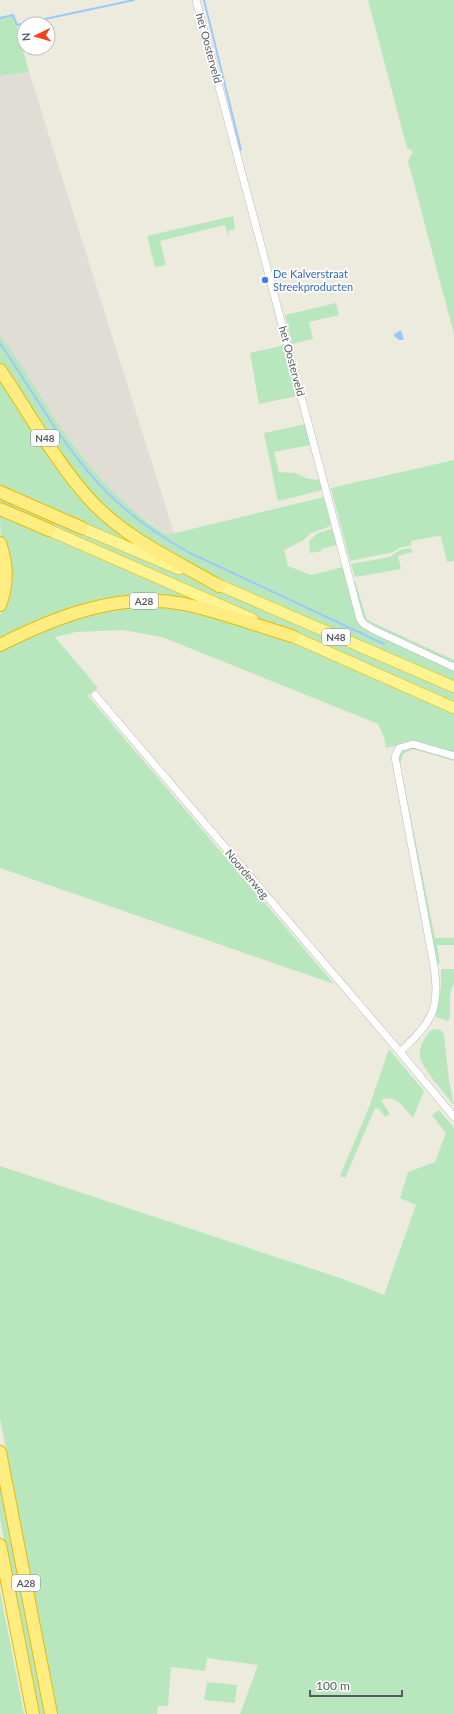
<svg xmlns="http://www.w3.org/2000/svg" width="454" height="1714" font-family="Lato,sans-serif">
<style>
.industrial{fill:#dfddd6}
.green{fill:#b8e7bd}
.water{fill:#9bc9ff}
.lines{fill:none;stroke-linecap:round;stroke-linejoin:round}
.stream{stroke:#9bc9ff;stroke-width:2}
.minor-casing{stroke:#b9bbc2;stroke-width:8}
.trunk-casing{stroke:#eaba00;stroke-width:12}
.motorway-casing{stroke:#eaba00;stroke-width:14}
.minor{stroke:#fff;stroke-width:7}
.trunk{stroke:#fff491;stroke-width:11}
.motorway{stroke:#ffed82;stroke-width:12}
.shop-dot{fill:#3f7fe0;stroke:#fff;stroke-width:1.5}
.labels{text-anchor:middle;stroke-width:3.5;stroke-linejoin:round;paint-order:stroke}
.shield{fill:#fff;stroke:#898c90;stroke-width:1}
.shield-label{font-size:10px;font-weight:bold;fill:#575b61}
.street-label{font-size:11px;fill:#575b61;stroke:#fff}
.shop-label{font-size:11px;fill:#366cbe;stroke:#fff;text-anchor:start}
</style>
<rect width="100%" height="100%" fill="#ecebde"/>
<!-- industrial -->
<polygon class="industrial" points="29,72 174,533 167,535 132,509 118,496 89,465 62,429 0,335 0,76"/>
<!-- green -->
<g class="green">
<polygon points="368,0 454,0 454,334 408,161 413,152 407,148"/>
<polygon points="11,15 14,17 29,72 0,76 0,17"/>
<polygon points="233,216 235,229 228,231 229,236 228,236 225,225 160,241 166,265 155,267 147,236"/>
<polygon points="336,303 339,315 309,322 313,339 292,344 285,315"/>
<path d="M0 335C23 365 41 399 62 429 91 470 125 509 167 535L324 497 331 526 311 533 304 540 284 550 288 566 311 575 343 567 358 619 454 669V683L205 572 165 551 111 514 85 487 0 363Z"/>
<polygon points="285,345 298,396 259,404 250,353"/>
<polygon points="0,376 64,473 162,557 0,486"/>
<polygon points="306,424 311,445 274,452 279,472 296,473 308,479 319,480 322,490 278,501 264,433"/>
<polygon points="454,460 454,561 447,562 441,537 438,536 411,541 411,545 399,548 393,552 350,561 331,488"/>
<polygon points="0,499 138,554 454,691 454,704 0,508"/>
<polygon points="0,516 198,600 227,610 144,597 0,640 0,615 3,610"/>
<polygon points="332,529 337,545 321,549 322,551 310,553 309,541 318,533"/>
<polygon points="411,548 412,552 398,556 401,569 355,577 351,564 390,557 400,550"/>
<polygon points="355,581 367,620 454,660 454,665 364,622 353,582"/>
<path d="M168 606 188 609 292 642 454 712V754L412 742 386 748 384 737 378 724 162 637 123 630 76 632 55 637 98 688 88 696 334 984 0 868V652C30 633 71 616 106 610 127 607 147 607 168 606Z"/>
<polygon points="410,746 454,758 454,761 413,749 403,754 400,764 435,938 454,938 454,945 437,945 440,964 435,962 398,758 403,749"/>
<polygon points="441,969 454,969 454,983 450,994 450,1017 448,1021 436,1017 441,987"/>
<path d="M438 1029 442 1031 444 1035 449 1081 454 1105C446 1095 423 1069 420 1058 418 1048 424 1038 431 1030Z"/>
<path d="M389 1049 424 1091 413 1118C404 1108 397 1094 381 1100L390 1114 385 1117 379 1109 375 1108 345 1178 340 1176 343 1169 369 1107Z"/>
<polygon points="439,1110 454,1128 454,1714 240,1714 258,1665 207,1658 205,1671 171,1667 168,1706 158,1706 157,1714 57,1714 0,1418 0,1166 343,1279 384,1295 416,1205 400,1198 408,1172 435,1162 446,1133 432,1115"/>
<polygon points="0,1469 47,1714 37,1714 33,1691 0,1518"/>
<polygon points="0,1591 24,1714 0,1714"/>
<polygon points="207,1682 237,1685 235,1703 204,1700"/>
</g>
<!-- water -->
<polygon class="water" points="401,330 404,340 399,340 394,336 394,334"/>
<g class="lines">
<!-- stream -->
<g class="stream">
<polyline points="204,0 241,150"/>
<polyline points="0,18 13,15 17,25 134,0"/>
<path d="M0 343C31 389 59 440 97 482 123 511 154 533 188 552L384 644"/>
</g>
<defs>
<g id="minor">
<polyline points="196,0 360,619 364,624 374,630 454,667"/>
<polyline points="95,695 400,1052"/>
<path d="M454 756 413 744 399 748 395 757 434 966C441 1011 431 1022 400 1052L454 1117"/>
</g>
<g id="trunk">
<polyline points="82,528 179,569"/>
<polyline points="49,530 252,619"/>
<polyline points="212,582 454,687"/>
<polyline points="285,633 454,708"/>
</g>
<g id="motorway">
<path d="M0 370C30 414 56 463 92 502 127 539 176 561 219 586"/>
<polyline points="0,492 82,528"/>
<polyline points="0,509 49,530"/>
<path d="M0 543C7 563 8 585 0 605"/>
<path d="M0 645C57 616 119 592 184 604 220 612 256 625 292 636"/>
<polyline points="0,1452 51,1714"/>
<polyline points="0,1545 33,1714"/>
</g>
</defs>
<!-- minor casing -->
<use href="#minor" class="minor-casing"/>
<!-- trunk casing -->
<use href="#trunk" class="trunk-casing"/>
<!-- motorway casing -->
<use href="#motorway" class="motorway-casing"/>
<!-- minor -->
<use href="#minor" class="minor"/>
<!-- trunk -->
<use href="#trunk" class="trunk"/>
<!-- motorway -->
<use href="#motorway" class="motorway"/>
</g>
<!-- markers -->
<circle class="shop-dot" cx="265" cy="280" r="4"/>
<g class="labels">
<!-- shield labels -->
<g class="shield">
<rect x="31" y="430" width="28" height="16" rx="3"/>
<rect x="130" y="593" width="28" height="16" rx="3"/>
<rect x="322" y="629" width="28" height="16" rx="3"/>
<rect x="12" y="1575" width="28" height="16" rx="3"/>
</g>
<g class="shield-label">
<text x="45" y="442">N48</text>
<text x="144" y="605">A28</text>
<text x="336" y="641">N48</text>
<text x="26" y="1587">A28</text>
</g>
<!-- street labels -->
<g class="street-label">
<text transform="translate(209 48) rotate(75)" y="4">het Oosterveld</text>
<text transform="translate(292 361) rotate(75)" y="4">het Oosterveld</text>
<text transform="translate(247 874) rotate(50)" y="4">Noorderweg</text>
</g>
<!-- shop labels -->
<g class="shop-label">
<text x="273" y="278">De Kalverstraat<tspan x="273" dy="13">Streekproducten</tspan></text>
</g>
</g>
<!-- north arrow -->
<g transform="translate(36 36) rotate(265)"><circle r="19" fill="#ffffff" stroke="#bcbdc0"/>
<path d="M0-3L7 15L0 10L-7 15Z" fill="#f6431a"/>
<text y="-6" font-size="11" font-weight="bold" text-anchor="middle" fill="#575b61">N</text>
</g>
<!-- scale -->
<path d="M310 1690v6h92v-6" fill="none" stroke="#575b61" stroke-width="2"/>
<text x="316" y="1690" font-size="12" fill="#575b61" stroke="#ffffff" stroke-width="3" paint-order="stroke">100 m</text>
</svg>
